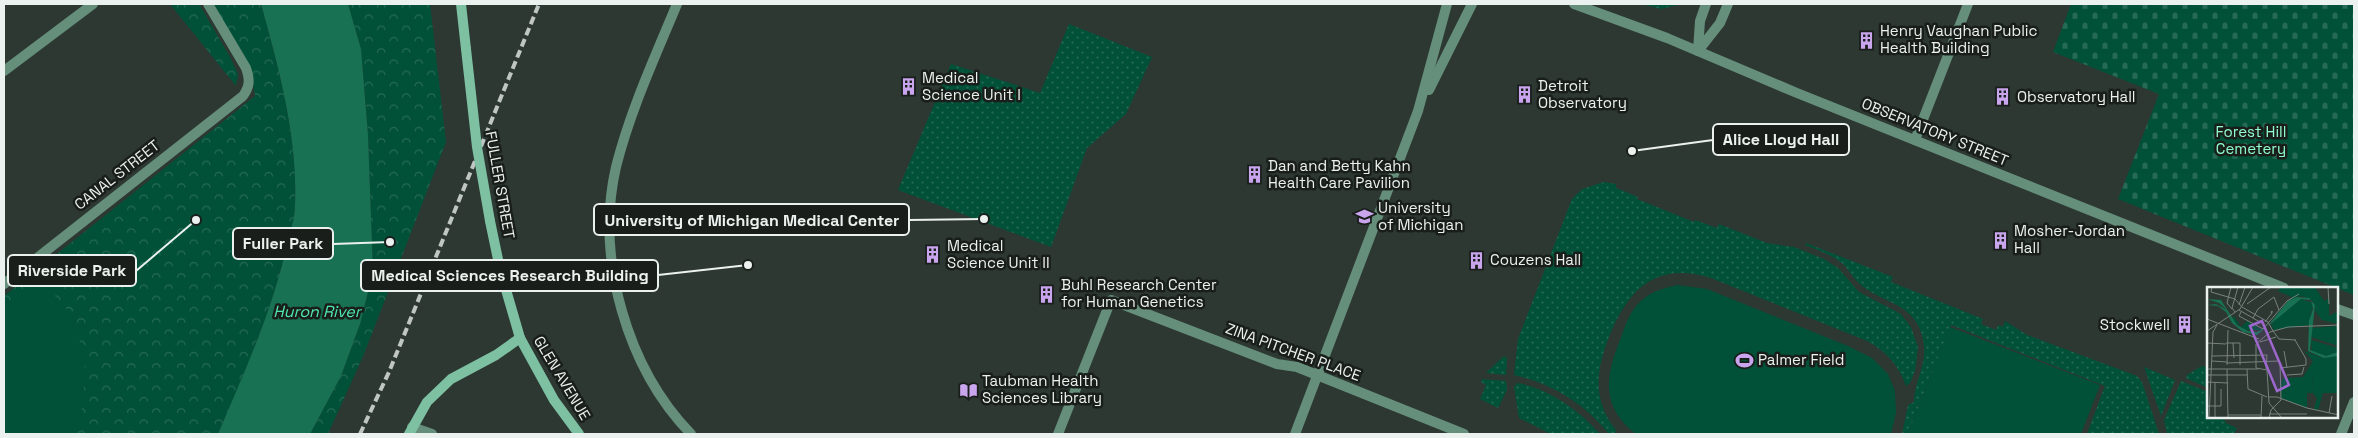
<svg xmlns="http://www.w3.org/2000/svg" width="2358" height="438" font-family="'Space Grotesk',sans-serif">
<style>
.grass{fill:url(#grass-dots)}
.forest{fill:url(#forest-crowns)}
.cemetery{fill:url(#cemetery-stones)}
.garden{fill:#015138}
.water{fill:#187152}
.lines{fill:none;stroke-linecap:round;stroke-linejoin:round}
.minor{stroke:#658e7b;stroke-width:10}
.tertiary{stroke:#658e7b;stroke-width:10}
.secondary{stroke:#7dc0a2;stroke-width:10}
.rail{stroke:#bfc6c3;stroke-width:4;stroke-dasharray:8 4;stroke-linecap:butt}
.secondary-bridge{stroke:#7dc0a2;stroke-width:10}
.labels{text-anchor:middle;stroke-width:5;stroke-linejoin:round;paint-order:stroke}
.poi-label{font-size:15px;fill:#ebf1ee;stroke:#191e1b;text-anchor:start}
.street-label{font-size:15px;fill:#ebf1ee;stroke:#191e1b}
.park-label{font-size:15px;fill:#90fccd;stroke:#191e1b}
.water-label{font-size:16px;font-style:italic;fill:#51e6ae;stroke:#191e1b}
.inset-road{fill:none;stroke:#79827e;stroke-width:1}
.view{fill:#9d67cd;fill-opacity:0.15;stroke:#9d67cd;stroke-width:2.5}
.inset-edge{fill:none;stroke:#ebf1ee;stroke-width:2.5}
.leader{fill:none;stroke:#ebf1ee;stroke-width:2}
.callout-dot{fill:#ebf1ee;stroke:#191e1b;stroke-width:2}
.callout{fill:#191e1b;stroke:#ebf1ee;stroke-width:2}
.callout-label{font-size:16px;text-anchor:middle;font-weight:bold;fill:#ebf1ee}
</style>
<defs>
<pattern id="grass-dots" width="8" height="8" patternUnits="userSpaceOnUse" patternTransform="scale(1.25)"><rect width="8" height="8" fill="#015138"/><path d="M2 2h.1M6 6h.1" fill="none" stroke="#266a55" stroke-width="1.8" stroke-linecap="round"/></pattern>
<pattern id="forest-crowns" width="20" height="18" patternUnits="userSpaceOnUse" patternTransform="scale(1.25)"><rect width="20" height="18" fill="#015138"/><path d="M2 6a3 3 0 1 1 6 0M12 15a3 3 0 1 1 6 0" fill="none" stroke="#266a55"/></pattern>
<pattern id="cemetery-stones" width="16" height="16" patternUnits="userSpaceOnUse" patternTransform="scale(1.25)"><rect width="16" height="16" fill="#015138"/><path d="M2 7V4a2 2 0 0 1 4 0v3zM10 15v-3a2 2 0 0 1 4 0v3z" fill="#266a55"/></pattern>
</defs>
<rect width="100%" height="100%" fill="#2d3833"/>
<!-- grass -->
<g class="grass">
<polygon points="1641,4 1682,4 1661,9"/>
<polygon points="1069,24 1152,57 1126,114 1087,148 1051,247 898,190 951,64 1040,93"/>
<path d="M1604 182 1616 184V188L1638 197 1637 199 1694 222 1695 220 1717 228 1719 224 1767 243 1794 247 1824 259 1838 268 1859 292 1901 314 1911 327 1918 347 1915 371 1910 383 1906 386C1899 366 1886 351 1867 341L1711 278C1655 261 1628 290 1609 337 1596 370 1592 401 1616 430L1615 434H1609C1585 404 1551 383 1514 375L1518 339 1572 199 1582 189Z"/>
<path d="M1806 243 1893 277 1891 282 1983 319 1981 324 1996 330 1998 325 2003 327 2005 321 2027 335 2137 376 2142 382 2159 434H2087L2105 386 1951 325 1908 434H1902L1908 405 1914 402C1914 383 1926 366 1924 346 1920 306 1889 305 1863 287 1855 281 1850 271 1843 264 1832 255 1818 250 1805 245Z"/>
<polygon points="1504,356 1507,358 1506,375 1486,373"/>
<polygon points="2202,366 2208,368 2208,388 2186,378 2187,375"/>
<polygon points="2144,367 2175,380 2161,416"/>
<polygon points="1482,379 1506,381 1507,390 1498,408 1480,399 1486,385 1481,382"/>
<polygon points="2181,381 2208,392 2208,417 2223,417 2226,423 2237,428 2234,434 2167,434 2164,420"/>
<path d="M1517 383C1548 388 1580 411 1600 434H1551L1519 418 1514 387Z"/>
</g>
<!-- forest -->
<g class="forest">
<polygon points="170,4 199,4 230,57 238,74 236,86"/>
<path d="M214 4H261C279 68 298 138 295 205 295 220 289 235 286 249 271 314 244 374 218 434H4V296L255 96 253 84Z"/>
<polygon points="348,4 430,4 446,142 364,354 328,434 310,434 341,376 360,324 373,272 368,135 361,49"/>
</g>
<!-- cemetery -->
<polygon class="cemetery" points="2071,4 2354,4 2354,295 2118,199 2159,94 2053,52"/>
<!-- garden -->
<g class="garden">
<polygon points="44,283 71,315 85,358 83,405 73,434 4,434 4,316"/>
<path d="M1677 285 1707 289 1848 346 1872 358 1888 374 1895 391 1896 413 1891 434H1636C1601 407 1605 377 1620 340 1625 326 1630 310 1642 300 1652 291 1664 288 1677 285Z"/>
<polygon points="1950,327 2100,385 2081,434 1908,434"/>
</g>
<!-- water -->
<path class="water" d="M261 4H348L361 49 368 135 373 272 360 324 341 376 310 434H218C244 373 271 314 286 249 289 235 295 220 295 205 298 138 279 68 261 4Z"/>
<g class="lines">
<!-- minor -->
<g class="minor">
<path d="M677 4C655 57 630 111 616 167 595 258 627 368 691 434"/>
<polyline points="4,71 93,4"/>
<polyline points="1915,140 1968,4"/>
<path d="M4 284 243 96C250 86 250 80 246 68L208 4"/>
<polyline points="412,427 432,434"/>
<polyline points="2341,434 2354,402"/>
</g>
<!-- tertiary -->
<g class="tertiary">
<polyline points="1574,4 1667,38 1797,93 2284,288"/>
<polyline points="1698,50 1700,21 1706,4"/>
<polyline points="1698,51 1720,23 1728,4"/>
<polyline points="1429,90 1472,4"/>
<polyline points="2337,309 2354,315"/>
<polyline points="1058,434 1111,300 1277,364 1297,367 1464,434"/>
<polyline points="1295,434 1418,111 1447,4"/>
</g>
<!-- secondary -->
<g class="secondary">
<polyline points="461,4 466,49"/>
<polyline points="490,221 500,269 520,338 554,400 579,434"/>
<polyline points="409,434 427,402 451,379 496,355 520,338"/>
</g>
<!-- rail -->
<polyline class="rail" points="360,434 389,372 539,4"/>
<!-- secondary-bridge -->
<polyline class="secondary-bridge" points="466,49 477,147 490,221"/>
</g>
<!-- icons -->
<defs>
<symbol id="building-bare" viewBox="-9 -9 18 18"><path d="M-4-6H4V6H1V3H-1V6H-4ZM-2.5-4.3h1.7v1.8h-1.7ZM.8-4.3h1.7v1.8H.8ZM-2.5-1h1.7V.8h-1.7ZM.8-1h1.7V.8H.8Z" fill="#c9a5ee" stroke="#191e1b" stroke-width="2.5" paint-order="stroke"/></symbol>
<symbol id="university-bare" viewBox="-9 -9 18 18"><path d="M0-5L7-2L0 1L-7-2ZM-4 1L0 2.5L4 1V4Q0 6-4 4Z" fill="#c9a5ee" stroke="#191e1b" stroke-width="2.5" paint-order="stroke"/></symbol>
<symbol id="stadium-bare" viewBox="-9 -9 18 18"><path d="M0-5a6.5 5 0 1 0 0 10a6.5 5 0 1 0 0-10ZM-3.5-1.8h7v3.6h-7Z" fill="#c9a5ee" stroke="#191e1b" stroke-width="2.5" paint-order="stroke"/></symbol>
<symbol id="library-bare" viewBox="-9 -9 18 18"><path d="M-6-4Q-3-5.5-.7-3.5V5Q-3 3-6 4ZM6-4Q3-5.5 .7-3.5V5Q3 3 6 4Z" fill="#c9a5ee" stroke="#191e1b" stroke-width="2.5" paint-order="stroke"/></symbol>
</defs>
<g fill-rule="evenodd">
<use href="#building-bare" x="1854" y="28" width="25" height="25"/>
<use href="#building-bare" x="896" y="74" width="25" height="25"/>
<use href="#building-bare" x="1512" y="82" width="25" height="25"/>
<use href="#building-bare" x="1990" y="84" width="25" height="25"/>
<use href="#building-bare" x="1242" y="162" width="25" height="25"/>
<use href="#university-bare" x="1352" y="204" width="25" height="25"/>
<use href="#building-bare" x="1988" y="228" width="25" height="25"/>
<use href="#building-bare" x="920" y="242" width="25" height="25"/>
<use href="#building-bare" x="1464" y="248" width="25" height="25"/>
<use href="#building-bare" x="1034" y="282" width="25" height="25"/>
<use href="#building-bare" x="2172" y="312" width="25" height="25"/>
<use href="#stadium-bare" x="1732" y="348" width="25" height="25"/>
<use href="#library-bare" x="956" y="378" width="25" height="25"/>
</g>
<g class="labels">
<!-- poi labels -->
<g class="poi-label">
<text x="1880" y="36">Henry Vaughan Public<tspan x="1880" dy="17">Health Building</tspan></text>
<text x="922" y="83">Medical<tspan x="922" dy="17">Science Unit I</tspan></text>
<text x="1538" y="91">Detroit<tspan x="1538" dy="17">Observatory</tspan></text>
<text x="2017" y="102">Observatory Hall</text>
<text x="1268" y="171">Dan and Betty Kahn<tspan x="1268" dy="17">Health Care Pavilion</tspan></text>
<text x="1378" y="213">University<tspan x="1378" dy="17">of Michigan</tspan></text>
<text x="2014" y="236">Mosher-Jordan<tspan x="2014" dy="17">Hall</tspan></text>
<text x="947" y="251">Medical<tspan x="947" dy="17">Science Unit II</tspan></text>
<text x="1490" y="265">Couzens Hall</text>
<text x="1061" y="290">Buhl Research Center<tspan x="1061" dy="17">for Human Genetics</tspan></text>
<text x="2170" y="330" text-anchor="end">Stockwell</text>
<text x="1758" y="365">Palmer Field</text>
<text x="982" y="386">Taubman Health<tspan x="982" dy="17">Sciences Library</tspan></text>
</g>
<!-- street labels -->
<g class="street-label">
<text transform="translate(1935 132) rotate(22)" y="5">OBSERVATORY STREET</text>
<text transform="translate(117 175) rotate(-38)" y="5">CANAL STREET</text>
<text transform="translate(500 185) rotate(80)" y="5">FULLER STREET</text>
<text transform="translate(1293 352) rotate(20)" y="5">ZINA PITCHER PLACE</text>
<text transform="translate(562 378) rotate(59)" y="5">GLEN AVENUE</text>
</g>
<!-- park labels -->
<g class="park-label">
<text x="2251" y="137">Forest Hill<tspan x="2251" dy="17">Cemetery</tspan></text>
</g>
<!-- water labels -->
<g class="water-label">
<text x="317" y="317">Huron River</text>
</g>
</g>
<!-- overview -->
<g transform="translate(2207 287)">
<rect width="131" height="131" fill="#2d3833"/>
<path d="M74 0H108L117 14 122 11V29L130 25 131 16V37L115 33 108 24 106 14 95 9 89 10 87 16 77 20 62 36 85 10 71 4ZM94 12 106 16 102 38 67 43 64 38 70 31ZM26 28 34 40 40 34 56 43H38L26 34ZM131 39V59L104 50V41ZM104 53 131 61V65L119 69 105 65ZM97 64 114 70 131 69V106H116L111 123 107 122 110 111 106 106 105 86 96 90 106 74Z" fill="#015138"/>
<path d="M100 86H105L106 106H100V121L74 111V94L77 91 96 90Z" fill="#015138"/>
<path d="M90 10 102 11 108 18 103 63 119 69 131 65V69L117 71 101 64 102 34 106 22 104 13 94 12 50 48 36 45 25 36 19 25 11 19 0 18 9 17 20 23 12 16 0 12 14 13 30 38 41 44 50 45 59 41 81 14Z" fill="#187152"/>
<path class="inset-road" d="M5 0 4 5 28 12M24 0 20 16 25 22M121 0 122 17M28 12 35 20 61 35 66 44M40 17 64 0M32 18 38 0M32 23 58 38M28 25 25 21 31 0M34 25 32 29 56 42 80 14 92 7M46 31 51 22 67 10 72 23M0 32 52 52M58 35 65 26V24L64 26M0 44 33 22 46 0M66 44 72 52 89 53M53 55 69 50M0 56 19 57M19 56H33V78M26 56 27 71M77 64 80 81M5 69 60 68 59 82M5 74 20 75M20 76 72 74M20 78 21 43M49 81V57L63 45 81 40 132 38M49 81 60 83 62 116 75 131M73 81 99 78V72L88 53M0 82H51M20 82 21 131M40 82 41 102 60 110M0 88H40M80 88 95 87 97 80M0 95 21 96M8 95V131M61 110H70L100 121 132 128M0 119H14V102M122 126 125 109M62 127H100M21 128H54M2 131 6 45 10 38M54 131 55 109M62 131 64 123 74 113 73 75"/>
<path class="view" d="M55 34 82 98 70 104 43 39Z"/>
<rect width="131" height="131" class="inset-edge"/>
</g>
<!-- callouts -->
<path class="leader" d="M1632 151L1713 140M984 219L909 220M390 242L333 244M196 220L136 271M748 265L658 275"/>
<g class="callout-dot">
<circle cx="1632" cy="151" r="5"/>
<circle cx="984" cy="219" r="5"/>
<circle cx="390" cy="242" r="5"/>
<circle cx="196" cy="220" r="5"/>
<circle cx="748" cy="265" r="5"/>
</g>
<g class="callout">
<rect x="1713" y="124" width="136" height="31" rx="5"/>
<rect x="594" y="204" width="315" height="31" rx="5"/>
<rect x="233" y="228" width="100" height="31" rx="5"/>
<rect x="8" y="255" width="128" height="31" rx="5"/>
<rect x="361" y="260" width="297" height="31" rx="5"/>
</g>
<g class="callout-label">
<text x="1781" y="145">Alice Lloyd Hall</text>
<text x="752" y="226">University of Michigan Medical Center</text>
<text x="283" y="249">Fuller Park</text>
<text x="72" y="276">Riverside Park</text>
<text x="510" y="281">Medical Sciences Research Building</text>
</g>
<!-- border -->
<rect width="2358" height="438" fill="none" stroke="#ebf1ee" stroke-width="10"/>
</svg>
